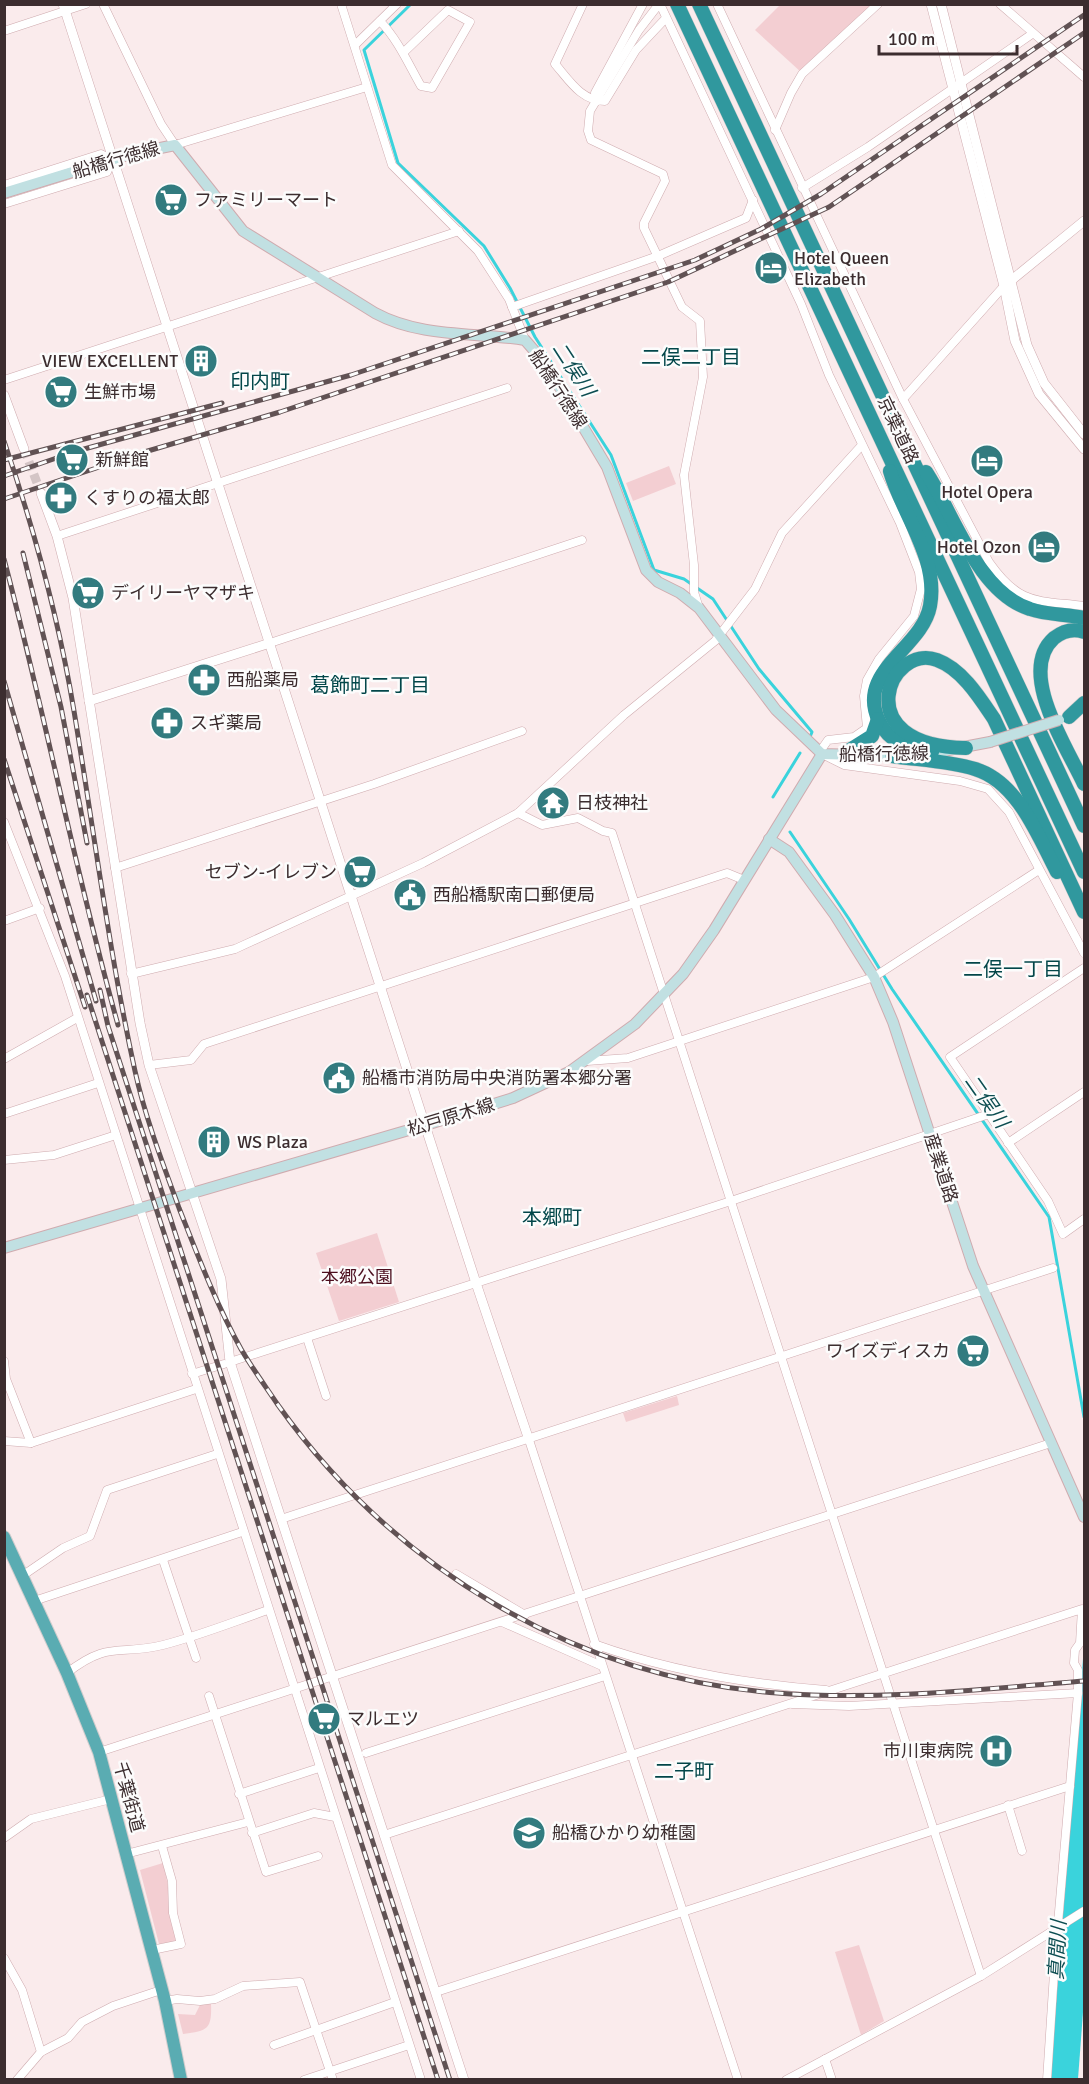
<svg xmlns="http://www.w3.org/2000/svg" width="1089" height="2084" font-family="Signika,'Noto Sans JP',sans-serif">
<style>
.green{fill:#f3ced2}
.water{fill:#3ad3dc}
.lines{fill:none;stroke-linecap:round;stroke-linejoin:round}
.stream{stroke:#3ad3dc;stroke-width:3}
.tertiary-tunnel{stroke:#d4c5c6;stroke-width:9;stroke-dasharray:9 4.5;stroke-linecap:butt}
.minor-casing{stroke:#cfabaf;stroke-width:9}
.tertiary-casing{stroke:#cfabaf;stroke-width:10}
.secondary-casing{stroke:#cfabaf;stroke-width:12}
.trunk-casing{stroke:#d0cdcd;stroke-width:14}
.motorway-casing{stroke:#d0cdcd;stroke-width:15}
.minor{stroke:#fff;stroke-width:8}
.tertiary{stroke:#fff;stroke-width:9}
.secondary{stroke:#c1e0e2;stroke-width:10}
.trunk{stroke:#5aacb2;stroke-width:12}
.motorway{stroke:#30989e;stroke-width:14}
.rail-casing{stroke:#615254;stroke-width:5}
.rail{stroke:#fcfcfc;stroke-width:3;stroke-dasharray:9;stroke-linecap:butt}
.secondary-bridge-casing{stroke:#cfabaf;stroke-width:12;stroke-linecap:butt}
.secondary-bridge{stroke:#c1e0e2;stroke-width:10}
.labels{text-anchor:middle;stroke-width:5;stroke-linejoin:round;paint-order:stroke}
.street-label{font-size:18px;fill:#3c2d2f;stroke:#fcfcfc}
.poi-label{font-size:18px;fill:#3c2d2f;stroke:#fcfcfc;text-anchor:start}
.park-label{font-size:18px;fill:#4c0e1e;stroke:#fcfcfc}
.neighbourhood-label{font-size:20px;fill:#024649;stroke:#fcfcfc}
.water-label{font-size:20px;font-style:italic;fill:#0c4d51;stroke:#fcfcfc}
</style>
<rect width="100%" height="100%" fill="#faebec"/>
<!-- green -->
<g class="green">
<polygon points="780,5 873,5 802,73 755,30"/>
<polygon points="669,466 676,484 633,501 626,483"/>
<polygon points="377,1233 399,1302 339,1321 316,1253"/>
<polygon points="677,1396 679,1405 626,1422 623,1413"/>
<path d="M163 1863C170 1888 170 1913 176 1938L174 1942 159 1944 140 1870Z"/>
<polygon points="859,1945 884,2021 861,2035 835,1952"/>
<path d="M211 2003C212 2029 208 2031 183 2034L178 2014 195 2015 200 2005Z"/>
</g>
<!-- water -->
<polygon class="water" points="1084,1646 1084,1999 1078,2079 1050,2080"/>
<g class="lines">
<!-- stream -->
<g class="stream">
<polyline points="411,4 364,50 398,163 484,246 510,288 535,337 611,455 654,570 684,579 713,599 759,669 812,732 810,737"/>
<polyline points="773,797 800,753"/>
<polyline points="790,832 849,919 892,989 1049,1217 1084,1417"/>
</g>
<!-- tertiary-tunnel -->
<polyline class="tertiary-tunnel" points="24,449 41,493"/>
<defs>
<g id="minor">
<polyline points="103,4 161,124 175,145 367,87"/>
<polyline points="341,4 392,165 478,251 509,299 525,340"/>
<path d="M583 4 555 64C569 80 581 101 605 101L636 50 666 18"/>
<polyline points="660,4 801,304 829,375 900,523 919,572 921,589 914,616 879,659 867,680 864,696 867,728 854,737 828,740 821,750 822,754 844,765 960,781 988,789 1009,812 1084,953"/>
<polyline points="717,4 903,399"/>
<polyline points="1000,4 1084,77"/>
<polyline points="656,8 639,30 590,111 588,131 591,140 663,174 665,181 644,223 644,228 682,307 700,321 703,377 684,475 694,565 694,592 699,608"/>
<path d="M380 21C398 40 408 63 421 86L432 88 470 22 448 10 403 53"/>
<polyline points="4,31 86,4"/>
<polyline points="355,45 397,4"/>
<polyline points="597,101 595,93 643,4"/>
<polyline points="775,130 791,93 802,74 878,4"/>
<polyline points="4,185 101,154 112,160 107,172 4,204"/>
<polyline points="802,188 868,147 1032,34"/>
<path d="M1004 286 903 399 989 562C1020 606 1037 600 1084 606"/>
<polyline points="512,307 658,256 746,218 753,200"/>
<polyline points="4,380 459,231"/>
<polyline points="57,536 507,388"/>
<polyline points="270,643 582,540"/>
<polyline points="518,813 542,825 578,818 603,831 612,833 981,1976"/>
<polyline points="4,822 65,976 421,2080"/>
<polyline points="115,868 374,784 522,731"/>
<polyline points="4,921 40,908"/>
<polyline points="1084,968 950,1057 1048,1201 1063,1234 1084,1219"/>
<polyline points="131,974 235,949 423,863 518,813 624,715 715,641 755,589 782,533 862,445"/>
<polyline points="4,1059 77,1018"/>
<polyline points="587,1061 628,1058 874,977 1039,870"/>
<polyline points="149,1065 191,1060 204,1044 727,873 744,880"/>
<polyline points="4,1114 98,1083"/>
<polyline points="1008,1143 1084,1092"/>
<polyline points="4,1160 54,1155 116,1135"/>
<polyline points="308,1341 326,1396"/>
<polyline points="4,1361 6,1379 31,1443"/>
<polyline points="230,1362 731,1201 989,1114"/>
<polyline points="192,1374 224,1364"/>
<polyline points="529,1440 738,2080"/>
<polyline points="4,1441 31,1443 196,1389"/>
<polyline points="281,1519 1053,1268"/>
<polyline points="163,1560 196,1658"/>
<polyline points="456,1574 525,1615"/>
<polyline points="22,1576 63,1548 90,1536 107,1490 217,1454"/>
<polyline points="34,1601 242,1532"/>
<polyline points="502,1622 602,1666"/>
<path d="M594 1644C669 1671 747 1684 826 1690"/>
<path d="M67 1673C109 1640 119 1656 163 1645 198 1636 233 1622 268 1610"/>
<polyline points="209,1696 266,1872 318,1856"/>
<polyline points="792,1704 849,1706 1078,1693"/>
<polyline points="99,1752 1051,1443"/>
<polyline points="366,1753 605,1676"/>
<polyline points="239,1794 319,1768"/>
<polyline points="1008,1805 1022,1851"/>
<polyline points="252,1833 314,1813 335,1817"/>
<polyline points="384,1835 1082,1609 1080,1643 1075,1650 1074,1663 1078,1670 1078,1693 1055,1958 1047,2080"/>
<polyline points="4,1838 31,1819 111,1799"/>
<polyline points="126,1854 248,1822"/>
<polyline points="152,1950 181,1944 173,1913 172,1881 162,1846"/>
<polyline points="4,1958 22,1990 41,2052"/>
<polyline points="436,1992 1070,1786"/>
<polyline points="165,2001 177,1999 200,2001 215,1999 243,1986 300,1982 333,2080"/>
<polyline points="274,2045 395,2002"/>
<polyline points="825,2059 832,2080"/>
<polyline points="17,2080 41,2052 68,2038 82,2022 113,2006 161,1990"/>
<polyline points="304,2080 409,2045"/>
<polyline points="786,2080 981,1976 1084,1911"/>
</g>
<g id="tertiary">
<polyline points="63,4 476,1283 529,1440"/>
<polyline points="931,4 1004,286 1015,341 1039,394 1084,449"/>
<polyline points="941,4 1027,345 1044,383 1084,434"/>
<polyline points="1008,283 1084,221"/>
<polyline points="4,395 24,449"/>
<polyline points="41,493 57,536 73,598 140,1023 149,1065 221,1279 230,1362 464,2080"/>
<polyline points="89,701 270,643"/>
</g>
<g id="secondary">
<path d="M4 193 131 154 175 145 243 231 375 313C421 338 475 332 525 340L545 363 607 467 646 570 658 582 680 593 699 608 776 710 822 754 899 756"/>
<polyline points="927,754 990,742"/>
<polyline points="769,839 789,852 835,915 874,977 893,1022 973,1266 1084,1517"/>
<polyline points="4,1248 426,1125 513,1098 569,1072 635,1024 683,974 714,930 822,754"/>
</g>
<polyline id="trunk" points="4,1537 67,1673 99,1752 165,2001 181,2080"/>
<g id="motorway">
<polyline points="677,4 1084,872"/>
<polyline points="699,4 1084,826"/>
<path d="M890 471C902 514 939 558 930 606 922 649 855 671 879 721 890 744 909 748 932 752"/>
<path d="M926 472C954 514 977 592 1030 609 1047 615 1067 614 1084 618"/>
<path d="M1084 632C1073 628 1063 631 1054 638 1016 672 1068 749 1084 784"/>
<polyline points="1069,717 1084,703"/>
<path d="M966 748C845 746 890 642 937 660 962 669 980 698 994 719L1084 912"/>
<polyline points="845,753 872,736 878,719"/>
<path d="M892 756C919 760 949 761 975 769 1018 782 1038 836 1057 872"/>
</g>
</defs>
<!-- minor casing -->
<use href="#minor" class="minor-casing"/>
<!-- tertiary casing -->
<use href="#tertiary" class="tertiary-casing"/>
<!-- secondary casing -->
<use href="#secondary" class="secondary-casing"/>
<!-- trunk casing -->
<use href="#trunk" class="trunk-casing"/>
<!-- motorway casing -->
<use href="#motorway" class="motorway-casing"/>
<!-- minor -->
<use href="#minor" class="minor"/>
<!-- tertiary -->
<use href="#tertiary" class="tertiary"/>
<!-- secondary -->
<use href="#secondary" class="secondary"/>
<!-- trunk -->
<use href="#trunk" class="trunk"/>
<!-- motorway -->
<use href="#motorway" class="motorway"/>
<defs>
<g id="rail">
<path d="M4 441C34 529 59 620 74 711 94 831 109 952 135 1071 145 1117 163 1164 179 1208 198 1256 216 1304 241 1349 252 1368 266 1387 278 1405 394 1568 576 1678 777 1693 880 1701 983 1689 1084 1681"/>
<polyline points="4,460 222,403"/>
<polyline points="4,476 77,451 351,375 695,260 761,229 821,194 1084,15"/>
<polyline points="4,499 141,453 280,412 668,282 829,207 1084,33"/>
<polyline points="23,553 61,707 87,843"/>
<path d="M4 559C45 714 75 871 118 1025"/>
<polyline points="4,681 96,1001"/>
<polyline points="4,759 85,1007"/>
<polyline points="100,990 108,1026 450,2080"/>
<polyline points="87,995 438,2080"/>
</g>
</defs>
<!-- rail casing -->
<use href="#rail" class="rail-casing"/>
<!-- rail -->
<use href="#rail" class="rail"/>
<defs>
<polyline id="secondary-bridge" points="990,742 1059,720"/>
</defs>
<!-- secondary-bridge casing -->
<use href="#secondary-bridge" class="secondary-bridge-casing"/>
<!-- secondary-bridge -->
<use href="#secondary-bridge" class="secondary-bridge"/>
</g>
<!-- icons -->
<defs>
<symbol id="supermarket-disc" viewBox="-11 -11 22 22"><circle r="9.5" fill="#327b7f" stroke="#fcfcfc"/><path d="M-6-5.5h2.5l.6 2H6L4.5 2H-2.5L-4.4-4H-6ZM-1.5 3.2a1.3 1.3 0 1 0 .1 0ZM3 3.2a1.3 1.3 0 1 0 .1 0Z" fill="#fff"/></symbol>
<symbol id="hotel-disc" viewBox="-11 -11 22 22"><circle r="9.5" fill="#327b7f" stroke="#fcfcfc"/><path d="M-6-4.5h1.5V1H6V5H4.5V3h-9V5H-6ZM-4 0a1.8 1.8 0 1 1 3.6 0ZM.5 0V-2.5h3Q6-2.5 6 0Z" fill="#fff"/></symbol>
<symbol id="building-disc" viewBox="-11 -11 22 22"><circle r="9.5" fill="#327b7f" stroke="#fcfcfc"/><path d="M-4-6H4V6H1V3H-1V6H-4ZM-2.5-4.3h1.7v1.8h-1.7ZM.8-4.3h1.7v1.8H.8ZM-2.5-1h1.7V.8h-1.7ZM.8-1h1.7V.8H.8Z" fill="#fff"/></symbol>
<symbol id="pharmacy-disc" viewBox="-11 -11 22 22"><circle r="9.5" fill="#327b7f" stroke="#fcfcfc"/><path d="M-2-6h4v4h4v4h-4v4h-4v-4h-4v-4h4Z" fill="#fff"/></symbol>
<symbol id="temple-disc" viewBox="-11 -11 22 22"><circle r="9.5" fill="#327b7f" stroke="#fcfcfc"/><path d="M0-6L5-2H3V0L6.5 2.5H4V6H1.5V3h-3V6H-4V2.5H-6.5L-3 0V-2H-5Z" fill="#fff"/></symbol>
<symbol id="civic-disc" viewBox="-11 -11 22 22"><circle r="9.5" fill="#327b7f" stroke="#fcfcfc"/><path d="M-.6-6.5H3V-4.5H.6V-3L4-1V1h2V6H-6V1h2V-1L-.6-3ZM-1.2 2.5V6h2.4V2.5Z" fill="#fff"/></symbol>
<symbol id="hospital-disc" viewBox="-11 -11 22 22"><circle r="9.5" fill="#327b7f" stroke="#fcfcfc"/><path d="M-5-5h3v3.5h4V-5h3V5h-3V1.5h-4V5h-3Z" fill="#fff"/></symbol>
<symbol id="school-disc" viewBox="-11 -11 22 22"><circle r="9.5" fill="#327b7f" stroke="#fcfcfc"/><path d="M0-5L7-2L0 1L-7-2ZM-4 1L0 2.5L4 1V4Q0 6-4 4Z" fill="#fff"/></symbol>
</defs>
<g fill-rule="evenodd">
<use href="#supermarket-disc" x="152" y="181" width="38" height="38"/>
<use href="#hotel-disc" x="752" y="249" width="38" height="38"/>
<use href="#building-disc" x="182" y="342" width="38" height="38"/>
<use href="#supermarket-disc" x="42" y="373" width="38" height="38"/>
<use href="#supermarket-disc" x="53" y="441" width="38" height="38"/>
<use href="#hotel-disc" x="968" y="442" width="38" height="38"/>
<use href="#pharmacy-disc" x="42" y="479" width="38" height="38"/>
<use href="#hotel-disc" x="1025" y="528" width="38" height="38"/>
<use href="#supermarket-disc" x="69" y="574" width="38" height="38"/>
<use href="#pharmacy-disc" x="185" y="661" width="38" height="38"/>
<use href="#pharmacy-disc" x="148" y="704" width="38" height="38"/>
<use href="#temple-disc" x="534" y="784" width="38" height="38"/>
<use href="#supermarket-disc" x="341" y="853" width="38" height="38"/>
<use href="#civic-disc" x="391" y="876" width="38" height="38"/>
<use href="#civic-disc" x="320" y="1059" width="38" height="38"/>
<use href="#building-disc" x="195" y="1123" width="38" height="38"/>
<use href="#supermarket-disc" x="954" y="1332" width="38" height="38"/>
<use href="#supermarket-disc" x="305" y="1700" width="38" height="38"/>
<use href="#hospital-disc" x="977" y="1732" width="38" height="38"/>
<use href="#school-disc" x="510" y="1814" width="38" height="38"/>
</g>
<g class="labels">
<!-- street labels -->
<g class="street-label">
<text transform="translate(116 160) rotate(-16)" y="6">船橋行徳線</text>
<text transform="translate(558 389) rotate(57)" y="6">船橋行徳線</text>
<text transform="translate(898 430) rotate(65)" y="6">京葉道路</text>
<text transform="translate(884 754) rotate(-1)" y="6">船橋行徳線</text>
<text transform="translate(451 1117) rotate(-17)" y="6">松戸原木線</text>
<text transform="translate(941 1168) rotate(72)" y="6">産業道路</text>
<text transform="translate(129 1797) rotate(75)" y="6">千葉街道</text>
</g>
<!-- poi labels -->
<g class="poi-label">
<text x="194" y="206">ファミリーマート</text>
<text x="794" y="264">Hotel Queen<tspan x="794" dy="21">Elizabeth</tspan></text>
<text x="178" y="367" text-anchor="end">VIEW EXCELLENT</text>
<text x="84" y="398">生鮮市場</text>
<text x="95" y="466">新鮮館</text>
<text x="987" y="498" text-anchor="middle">Hotel Opera</text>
<text x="84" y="504">くすりの福太郎</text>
<text x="1021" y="553" text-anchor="end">Hotel Ozon</text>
<text x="111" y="599">デイリーヤマザキ</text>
<text x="227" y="686">西船薬局</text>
<text x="190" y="729">スギ薬局</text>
<text x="576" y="809">日枝神社</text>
<text x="337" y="878" text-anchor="end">セブン-イレブン</text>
<text x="433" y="901">西船橋駅南口郵便局</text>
<text x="362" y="1084">船橋市消防局中央消防署本郷分署</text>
<text x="237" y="1148">WS Plaza</text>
<text x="950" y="1357" text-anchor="end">ワイズディスカ</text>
<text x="347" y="1725">マルエツ</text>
<text x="973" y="1757" text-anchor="end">市川東病院</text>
<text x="552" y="1839">船橋ひかり幼稚園</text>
</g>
<!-- park labels -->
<g class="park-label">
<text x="357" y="1283">本郷公園</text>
</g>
<!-- neighbourhood labels -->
<g class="neighbourhood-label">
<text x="691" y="364">二俣二丁目</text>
<text x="260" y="388">印内町</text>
<text x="370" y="692">葛飾町二丁目</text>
<text x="1013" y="976">二俣一丁目</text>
<text x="552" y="1224">本郷町</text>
<text x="684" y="1778">二子町</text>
</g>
<!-- water labels -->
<g class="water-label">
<text transform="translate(574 369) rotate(57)" y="7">二俣川</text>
<text transform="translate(987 1101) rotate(55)" y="7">二俣川</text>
<text transform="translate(1057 1950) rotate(-87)" y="7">真間川</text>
</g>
</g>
<!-- border -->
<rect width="1089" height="2084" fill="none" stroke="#3c2d2f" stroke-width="12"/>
<!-- scale -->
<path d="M879 45v9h138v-9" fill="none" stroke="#3c2d2f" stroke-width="3"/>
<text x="888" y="45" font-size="18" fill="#3c2d2f" stroke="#fcfcfc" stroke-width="4.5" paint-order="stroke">100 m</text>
</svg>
